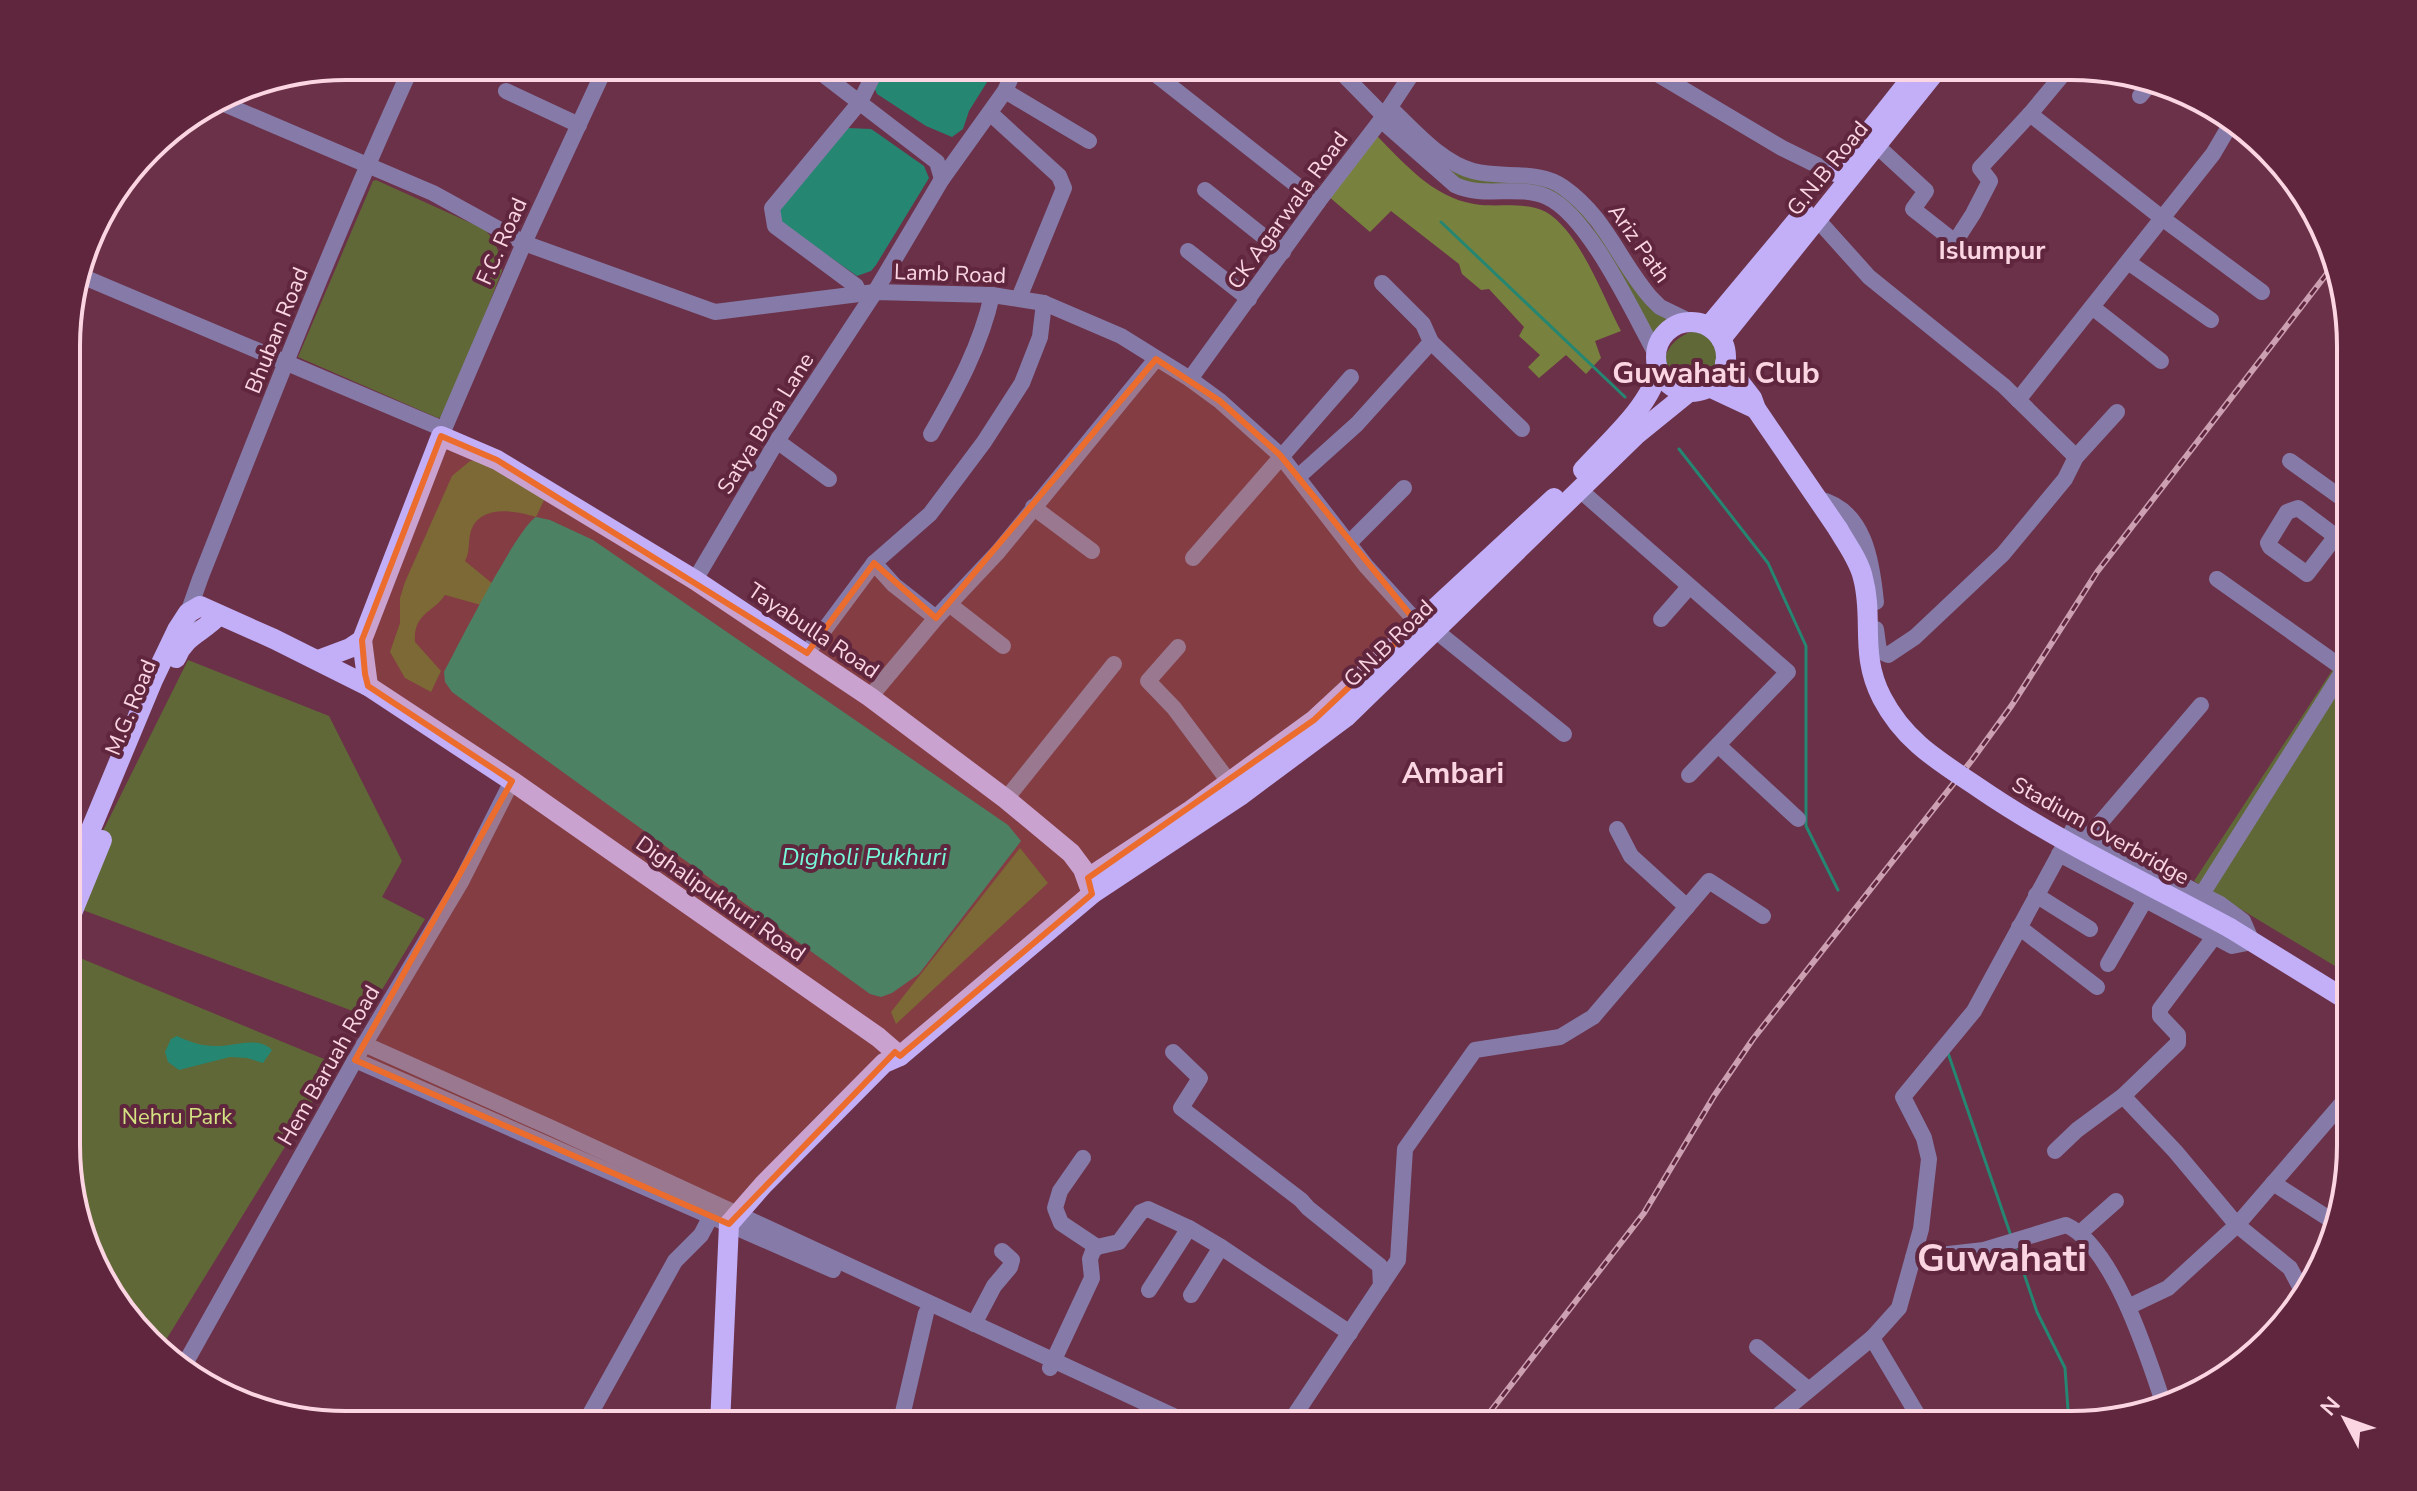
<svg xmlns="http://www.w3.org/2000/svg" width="2417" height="1491" font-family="'Nunito Sans',sans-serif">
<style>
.green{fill:#616837}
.forest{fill:#78823e}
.water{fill:#258672}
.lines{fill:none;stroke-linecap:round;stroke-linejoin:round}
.stream{stroke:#258672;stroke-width:3}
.minor{stroke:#867ba8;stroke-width:16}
.major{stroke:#c2aff8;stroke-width:20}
.rail-casing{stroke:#cca0b0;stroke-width:6}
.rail{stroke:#5f263e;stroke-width:3;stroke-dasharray:9;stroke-linecap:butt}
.major-bridge{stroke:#c2aff8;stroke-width:20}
.marked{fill:#eb6c2c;fill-opacity:0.2;stroke:#eb6c2c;stroke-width:6;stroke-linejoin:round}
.labels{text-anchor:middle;stroke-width:8;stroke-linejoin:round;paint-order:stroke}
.street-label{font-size:22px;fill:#fbd6e2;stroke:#5f263e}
.park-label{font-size:22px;fill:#d5e483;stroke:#5f263e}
.water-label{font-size:24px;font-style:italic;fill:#78f8db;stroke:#5f263e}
.quarter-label{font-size:26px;font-weight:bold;fill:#fbd6e2;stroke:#5f263e}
.district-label{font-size:30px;font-weight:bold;fill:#fbd6e2;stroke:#5f263e}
.town-label{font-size:38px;font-weight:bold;fill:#fbd6e2;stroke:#5f263e}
.rim{fill:none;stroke:#fbd6e2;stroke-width:4}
</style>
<rect width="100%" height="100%" fill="#6b3149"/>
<!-- green -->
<g class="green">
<polygon points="1398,119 1437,154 1533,182 1570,197 1671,319 1653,336 1609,263 1592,227 1562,197 1546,189 1462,182"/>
<path d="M376 180 484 229C496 240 501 256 502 271L445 416 438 418 298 357 373 181Z"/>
<path d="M1694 331C1711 332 1721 343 1720 360L1701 384 1683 388 1667 377C1657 357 1674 336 1694 331Z"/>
<path d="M470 461H476L547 494 536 517C515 510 476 504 470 535 468 545 470 551 465 561L493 584 481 605 445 595C433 613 413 613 415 642L441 671 431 692 405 678 390 652 400 623V598L405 582 452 476Z"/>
<polygon points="2350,643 2350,975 2194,881"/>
<polygon points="188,660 329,716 402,861 382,897 425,919 366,1016 72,906 82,873"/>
<polygon points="1020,848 1048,883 896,1024 891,1012"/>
<polygon points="68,953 336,1064 161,1348 113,1300 68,1181"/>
</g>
<!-- forest -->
<path class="forest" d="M1375 134C1403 162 1432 197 1474 204 1495 208 1527 201 1546 212 1580 232 1603 297 1621 331L1595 341 1601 358 1586 374 1566 355 1539 378 1528 367 1540 355 1519 336 1524 327 1489 289 1481 290 1462 274 1459 264 1391 211 1370 232 1327 195Z"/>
<!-- water -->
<g class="water">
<polygon points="886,66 997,66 969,111 963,129 952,137 926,126 877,94 874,87"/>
<polygon points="848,128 871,129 877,133 924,166 929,178 876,265 871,271 857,276 783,224 779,211"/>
<path d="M536 517 550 520 593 540 1008 825 1021 841 919 974 892 993 881 997 870 994 452 692 445 682 444 672C458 645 518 527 536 517Z"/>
<path d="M177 1036C190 1042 201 1046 215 1046 233 1047 258 1035 272 1050L263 1063 247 1058 230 1057 179 1070 168 1062 165 1052 171 1039Z"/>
</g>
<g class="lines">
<!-- stream -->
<g class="stream">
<polyline points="1441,222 1625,397"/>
<polyline points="1679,449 1768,563 1806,646 1806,826 1838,890"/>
<polyline points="1948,1053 2010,1233"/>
<polyline points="2016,1250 2037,1312 2065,1368 2069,1424"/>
</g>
<!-- minor -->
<g class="minor">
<polyline points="812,66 937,162 942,179"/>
<polyline points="1145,66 1318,202"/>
<polyline points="1335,66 1384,116"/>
<polyline points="1644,66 1782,148 1835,174"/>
<polyline points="506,91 579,125"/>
<polyline points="1005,91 1089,141"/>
<polyline points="2140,96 2153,80"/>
<polyline points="217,101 433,193 524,243 715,312 875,292 992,295 1044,303 1121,336 1190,379 1220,401 1280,455 1366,566 1426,632"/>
<path d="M1390 108C1414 130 1440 162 1473 171 1501 179 1538 169 1563 187 1607 218 1618 260 1651 298L1660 307 1691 322"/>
<polyline points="990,113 1059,176 1064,188 1019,298"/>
<polyline points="2030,114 2162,218 2262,292"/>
<path d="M1381 120 1455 185C1484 199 1518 184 1547 197 1589 216 1633 313 1656 354"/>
<polyline points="1877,146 1926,191 1913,209 1955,242 1973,214 1990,181 1980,168 2030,114 2070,66"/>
<polyline points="1205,190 1283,252"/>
<polyline points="1816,218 1869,277 2004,386 2076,457"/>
<polyline points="1188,251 1249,299"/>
<polyline points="2128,262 2211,320"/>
<polyline points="79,275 443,429"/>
<polyline points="860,294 856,286 775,226 772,208 860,102 878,66"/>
<polyline points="2092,307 2161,361"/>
<polyline points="1431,342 1522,429"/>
<polyline points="1190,379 1318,202 1384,116 1417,66"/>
<polyline points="2018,400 2213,154 2233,120"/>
<path d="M931 434C957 389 981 345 992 295"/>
<polyline points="441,436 524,243 606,66"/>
<polyline points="777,441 829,479"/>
<polyline points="2290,461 2350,504"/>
<polyline points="1298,477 1357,424 1431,342 1423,324 1382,283"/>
<polyline points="1581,491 1788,672 1689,775"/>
<path d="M1819 499C1865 510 1872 562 1876 602"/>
<polyline points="1033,507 1092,551"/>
<polyline points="2336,536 2307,574 2270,547 2268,543 2287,512 2298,508 2350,547"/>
<polyline points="1349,543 1404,488"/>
<polyline points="1193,558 1351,377"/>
<polyline points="874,563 894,585 936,618"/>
<polyline points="2217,579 2344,669 2350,659"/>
<polyline points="695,580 777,441 875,292 942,179 1005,91 1016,66"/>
<polyline points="949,604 1003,646"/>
<polyline points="1661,619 1689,587"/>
<path d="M188 620V613L200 579C268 407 335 234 412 66"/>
<polyline points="1876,629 1879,651 1888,655 1915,637 2003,554 2065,479 2076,457 2117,412"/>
<polyline points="1436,631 1564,734"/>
<polyline points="1178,647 1148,681 1174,708 1230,783"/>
<polyline points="807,653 874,563 930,514 984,442 1022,383 1040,337 1044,303"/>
<polyline points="870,697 936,618 998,552 1156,359"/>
<polyline points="1718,745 1798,819"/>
<polyline points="1006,799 1114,664"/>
<polyline points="1617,829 1631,856 1687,907"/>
<polyline points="2089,836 2201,705"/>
<polyline points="2202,894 2344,669"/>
<polyline points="2036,895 2090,929"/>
<polyline points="2019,927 2097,987"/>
<polyline points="2108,964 2145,900"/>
<polyline points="364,1044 554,1129 1193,1425"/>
<polyline points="1173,1052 1200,1078 1181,1108 1301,1200 1308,1208 1380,1266 1381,1286"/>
<polyline points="355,1060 833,1270"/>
<polyline points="2123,1096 2175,1151 2237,1225 2290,1268 2305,1296"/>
<polyline points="2055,1151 2077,1130 2123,1096 2178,1043 2178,1035 2160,1016 2160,1009 2214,937"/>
<polyline points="1083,1158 1060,1191 1055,1208 1061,1223 1097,1247"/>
<polyline points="2273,1183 2331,1220"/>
<polyline points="2081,1232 2116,1201"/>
<path d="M1913 1258 1984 1250 2066 1225C2113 1246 2147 1354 2163 1402"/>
<polyline points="1149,1290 1189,1228"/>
<polyline points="1191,1295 1221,1247"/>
<polyline points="2128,1307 2168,1288 2237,1225 2350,1094"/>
<polyline points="974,1324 994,1286 1010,1267 1012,1260 1002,1251"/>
<polyline points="1872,1338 1923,1424"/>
<polyline points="1757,1347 1809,1390"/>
<polyline points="1050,1368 1092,1278 1090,1259 1093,1251 1097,1247 1119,1242 1141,1212 1148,1209 1189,1228 1221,1247 1350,1333"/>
<polyline points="182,1369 355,1060 461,882 512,781"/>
<polyline points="584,1425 675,1261 701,1235 711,1216"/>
<polyline points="900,1425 926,1313"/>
<polyline points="1288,1425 1398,1260 1405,1149 1475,1050 1560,1037 1593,1017 1709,881 1763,916"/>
<polyline points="1771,1425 1780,1414 1872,1338 1899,1308 1921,1229 1929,1159 1924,1138 1903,1097 1974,1011 2073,829 2220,904 2243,921 2252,942 2232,946 2059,854"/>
</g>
<!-- major -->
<g class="major">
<polyline points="1837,172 1921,66"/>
<circle cx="1691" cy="357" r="35"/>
<polyline points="1709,326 1804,212"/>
<polyline points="1721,339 1940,66"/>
<polyline points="1725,363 1752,398 1756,409 1838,529"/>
<polyline points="1709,387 1756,409"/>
<path d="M1583 470C1607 443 1652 405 1658 369"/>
<polyline points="362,640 368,686"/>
<path d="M176 658C185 635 204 632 219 615"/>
<polyline points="318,660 350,648 362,640 441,436 497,460 695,580 870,697 1006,799 1071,853 1083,869 1092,894"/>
<polyline points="1088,878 1191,810 1314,720 1554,498"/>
<polyline points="68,884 153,680 177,630 188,613 200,606 274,639 368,686 512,781 878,1037 900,1056"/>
<polyline points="68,923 102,840"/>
<polyline points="2230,928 2350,1002"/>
<polyline points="720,1425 729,1224 763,1185 884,1063 900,1056 1092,894 1240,796 1346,717 1636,435 1689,392"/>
</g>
<defs>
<polyline id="rail" points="1480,1425 1644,1213 1714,1096 1753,1039 1972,760 2012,705 2097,572 2332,267"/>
</defs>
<!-- rail casing -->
<use href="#rail" class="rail-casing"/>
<!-- rail -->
<use href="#rail" class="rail"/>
<!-- major-bridge -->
<path class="major-bridge" d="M1838 529C1847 545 1859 560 1863 578 1874 619 1859 654 1882 698 1905 742 1939 761 1979 788 2058 842 2145 882 2230 928"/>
</g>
<!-- marked area -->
<path class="marked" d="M1156 359 1220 401 1280 455 1417 623 1314 720 1088 878 1092 894 900 1056 895 1052 729 1224 355 1060 512 781 368 686 365 674 362 640 441 436 497 460 807 653 874 563 936 618Z"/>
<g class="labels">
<!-- street labels -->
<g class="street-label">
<text transform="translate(1827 168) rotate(-51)" y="8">G.N.B Road</text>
<text transform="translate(1287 210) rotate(-54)" y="8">CK Agarwala Road</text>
<text transform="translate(501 241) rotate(-66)" y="8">F.C. Road</text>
<text transform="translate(1640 243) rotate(55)" y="8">Ariz Path</text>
<text transform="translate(950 273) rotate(2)" y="8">Lamb Road</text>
<text transform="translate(276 330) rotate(-68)" y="8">Bhuban Road</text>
<text transform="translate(765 423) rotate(-58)" y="8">Satya Bora Lane</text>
<text transform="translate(814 630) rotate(34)" y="8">Tayabulla Road</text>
<text transform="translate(1388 643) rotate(-44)" y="8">G.N.B Road</text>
<text transform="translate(130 707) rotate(-68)" y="8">M.G. Road</text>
<text transform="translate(2101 830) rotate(29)" y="8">Stadium Overbridge</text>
<text transform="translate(721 898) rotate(35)" y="8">Dighalipukhuri Road</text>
<text transform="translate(328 1065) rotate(-60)" y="8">Hem Baruah Road</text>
</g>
<!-- park labels -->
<g class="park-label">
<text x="177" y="1124">Nehru Park</text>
</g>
<!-- water labels -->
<g class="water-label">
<text x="864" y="865">Digholi Pukhuri</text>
</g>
<!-- quarter labels -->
<g class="quarter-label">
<text x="1992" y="259">Islumpur</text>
</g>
<!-- district labels -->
<g class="district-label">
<text x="1716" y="383">Guwahati Club</text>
<text x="1453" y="783">Ambari</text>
</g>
<!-- town labels -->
<g class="town-label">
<text x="2002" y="1271">Guwahati</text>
</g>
</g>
<!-- crop -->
<path d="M0 0H2417V1491H0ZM346 80H2071A266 266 0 0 1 2337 346V1145A266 266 0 0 1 2071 1411H346A266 266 0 0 1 80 1145V346A266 266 0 0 1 346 80Z" fill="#5f263e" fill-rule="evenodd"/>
<path class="rim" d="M346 80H2071A266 266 0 0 1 2337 346V1145A266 266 0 0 1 2071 1411H346A266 266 0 0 1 80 1145V346A266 266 0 0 1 346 80Z"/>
<!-- north arrow -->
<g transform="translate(2345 1419) rotate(311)" stroke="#5f263e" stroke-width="6" paint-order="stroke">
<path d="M0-6L14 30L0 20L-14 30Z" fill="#fbd6e2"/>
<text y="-12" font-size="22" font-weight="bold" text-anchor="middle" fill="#fbd6e2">N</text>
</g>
</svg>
